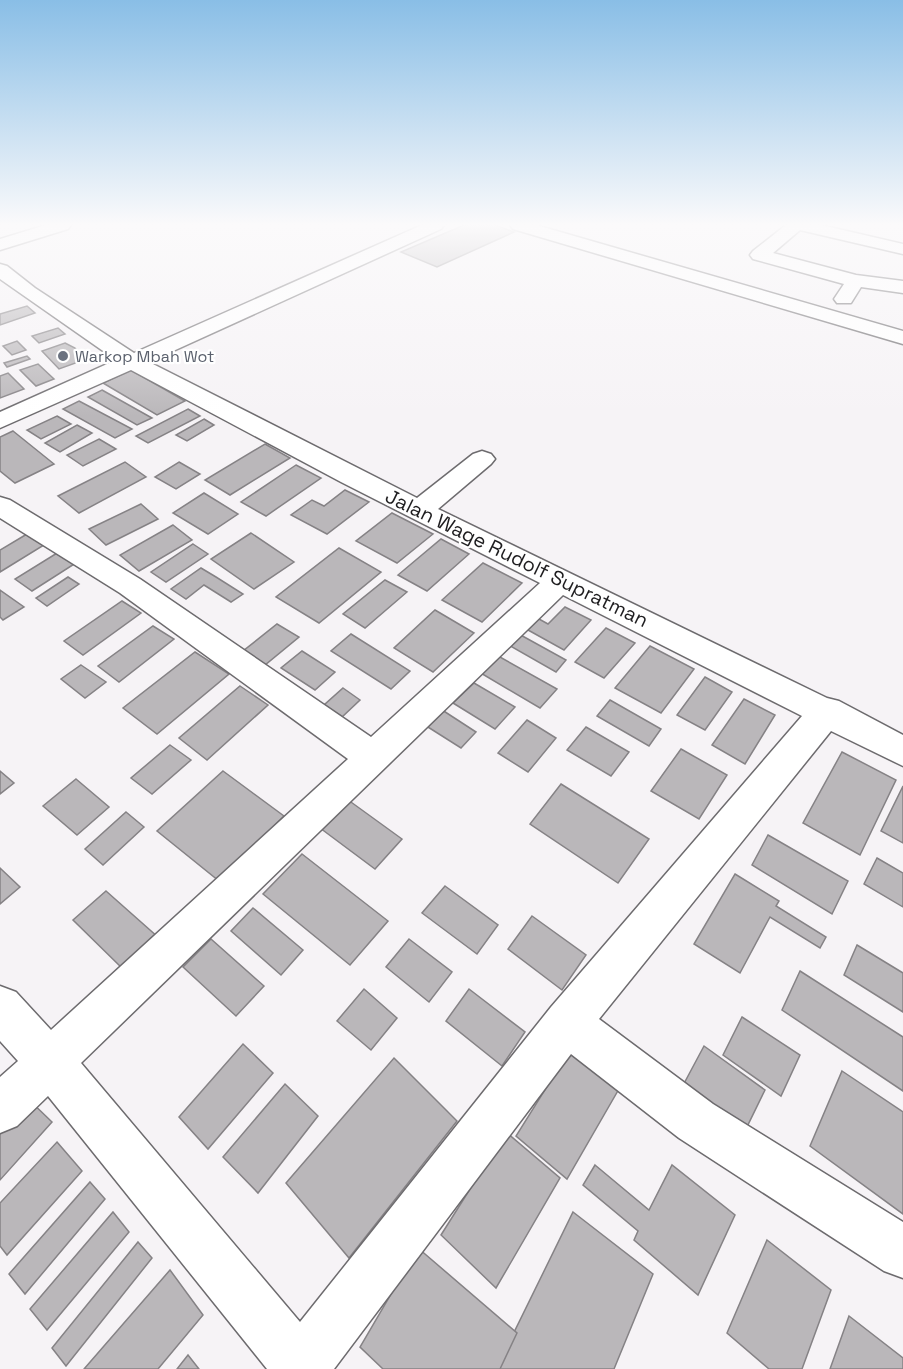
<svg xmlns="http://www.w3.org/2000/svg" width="903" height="1369" font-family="'Space Grotesk',sans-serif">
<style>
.building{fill:#bab7ba;stroke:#858285;stroke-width:1.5}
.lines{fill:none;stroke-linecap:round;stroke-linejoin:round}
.minor-casing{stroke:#6d6b6e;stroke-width:3}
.minor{fill:#fff;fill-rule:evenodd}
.worship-dot{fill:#6b7280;stroke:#fff;stroke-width:2}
.labels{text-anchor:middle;stroke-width:4.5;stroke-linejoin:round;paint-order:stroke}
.far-worship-label{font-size:16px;fill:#5b616d;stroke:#fff;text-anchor:start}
.street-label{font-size:20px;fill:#1e1d1f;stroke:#fff}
</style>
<rect width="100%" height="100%" fill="#f6f3f6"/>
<!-- building -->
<g class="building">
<polygon points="464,225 495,225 514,232 437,267 401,252"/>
<polygon points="27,306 35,313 0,325 0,314"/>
<polygon points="58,328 65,334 39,343 32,336"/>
<polygon points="17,341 26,350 12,355 3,346"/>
<polygon points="65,343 75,348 84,360 59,369 42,351"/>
<polygon points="27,356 30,359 7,367 4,363"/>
<polygon points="38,364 54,379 36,386 20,370"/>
<polygon points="131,370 185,401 157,415 103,383"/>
<polygon points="8,373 24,389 0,398 0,376"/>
<polygon points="102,390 152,418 137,425 88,397"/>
<polygon points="79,401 132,429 115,438 63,409"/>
<polygon points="188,409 200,416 148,443 136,436"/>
<polygon points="57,416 71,424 41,439 27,430"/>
<polygon points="204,419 214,425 187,441 176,435"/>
<polygon points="77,425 92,433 60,452 45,443"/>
<polygon points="13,431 54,464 15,483 0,471 0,437"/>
<polygon points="99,439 116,449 83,466 67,455"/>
<polygon points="265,444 290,458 230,495 205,480"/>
<polygon points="125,462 146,477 79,513 58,496"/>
<polygon points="179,462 200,474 176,489 155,477"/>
<polygon points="296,465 321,478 266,516 241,502"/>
<polygon points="345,490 369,502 327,534 291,515 312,500 324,506"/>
<polygon points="204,493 238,514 208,534 173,513"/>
<polygon points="141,504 158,519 106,545 89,529"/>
<polygon points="392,513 433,534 397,563 356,541"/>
<polygon points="173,525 192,540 139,571 120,555"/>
<polygon points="251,533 294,562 254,589 211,559"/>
<polygon points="27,534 44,545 0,572 0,550"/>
<polygon points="441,539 469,554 427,591 398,575"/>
<polygon points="193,544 208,554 166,582 151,572"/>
<polygon points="339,548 381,572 319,623 276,597"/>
<polygon points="62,550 79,561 32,591 15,579"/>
<polygon points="483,563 522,583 482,622 442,600"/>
<polygon points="201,568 216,577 243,594 231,602 204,585 186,599 171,589"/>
<polygon points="68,577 79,584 47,606 36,598"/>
<polygon points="385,580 407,592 365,628 343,614"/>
<polygon points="0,590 24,607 3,620 0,617"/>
<polygon points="122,601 141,613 83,655 64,641"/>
<polygon points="565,607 591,620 564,650 519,625 530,614 548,624"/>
<polygon points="435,610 474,633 433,672 394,648"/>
<polygon points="277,624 299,637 265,665 243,651"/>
<polygon points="153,626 174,639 119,682 98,666"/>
<polygon points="606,628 635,643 604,678 575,662"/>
<polygon points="517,633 566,660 556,672 507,644"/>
<polygon points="351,634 410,671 391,689 331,651"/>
<polygon points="650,646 694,669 661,713 615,688"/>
<polygon points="302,651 335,672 315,690 281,668"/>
<polygon points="195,652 229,674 157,734 123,708"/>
<polygon points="491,652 557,689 540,708 474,669"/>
<polygon points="81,665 106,682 85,698 61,679"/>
<polygon points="705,677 732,692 705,730 677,715"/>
<polygon points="474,683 515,707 495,729 453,703"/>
<polygon points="240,686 268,705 207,760 179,738"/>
<polygon points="343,688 360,700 342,717 324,705"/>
<polygon points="744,699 775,715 745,764 712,745"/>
<polygon points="610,700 661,729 649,746 597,716"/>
<polygon points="436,706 476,732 461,748 420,722"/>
<polygon points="527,720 556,738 528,772 498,753"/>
<polygon points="586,727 629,752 611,776 567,750"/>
<polygon points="170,745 191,760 152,794 131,778"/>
<polygon points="681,749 727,775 699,819 651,791"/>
<polygon points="842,752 896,780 860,855 803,823"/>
<polygon points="0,771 14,783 0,794"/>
<polygon points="223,771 284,816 219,881 157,831"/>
<polygon points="76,779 109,807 77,835 43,806"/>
<polygon points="561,784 649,839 618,883 530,824"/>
<polygon points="903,786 903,843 881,831"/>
<polygon points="344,797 402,839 375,869 316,825"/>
<polygon points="126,812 144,827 103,865 85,849"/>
<polygon points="768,835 848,881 832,914 752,865"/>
<polygon points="302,854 388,921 350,965 263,894"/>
<polygon points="877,858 903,873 903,907 864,884"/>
<polygon points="0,868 20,887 0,904"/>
<polygon points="735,874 779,901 776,906 826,937 820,948 770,917 740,973 694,944"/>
<polygon points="445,886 498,925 477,954 422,913"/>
<polygon points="106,891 159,938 125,971 73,920"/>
<polygon points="253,908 303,950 281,975 231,931"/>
<polygon points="532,916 586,955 562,990 508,949"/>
<polygon points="211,939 264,986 236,1016 183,967"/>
<polygon points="409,939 452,972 429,1002 386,967"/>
<polygon points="857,945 903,973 903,1012 844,975"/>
<polygon points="800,971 903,1037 903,1091 782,1010"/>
<polygon points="364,989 397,1018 371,1050 337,1021"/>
<polygon points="469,989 525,1032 502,1066 446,1021"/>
<polygon points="742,1017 800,1055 781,1096 723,1055"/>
<polygon points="578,1037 627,1075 567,1179 516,1136"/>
<polygon points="243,1044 273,1073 208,1149 179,1117"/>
<polygon points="704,1046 765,1090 742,1137 680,1091"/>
<polygon points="394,1058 457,1121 349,1258 286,1183"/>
<polygon points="842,1071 903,1112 903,1214 810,1146"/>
<polygon points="285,1084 318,1116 258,1193 223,1157"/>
<polygon points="24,1095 52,1122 0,1180 0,1121"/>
<polygon points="506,1132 560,1178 496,1288 441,1235"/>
<polygon points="57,1142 82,1171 7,1255 0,1246 0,1203"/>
<polygon points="595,1165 649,1210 672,1165 735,1215 698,1295 634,1240 638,1231 583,1185"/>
<polygon points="90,1182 105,1199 25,1294 9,1274"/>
<polygon points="113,1212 129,1232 47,1330 30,1309"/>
<polygon points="573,1212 653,1274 614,1369 496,1369"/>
<polygon points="767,1240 831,1290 802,1369 769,1369 727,1333"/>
<polygon points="138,1242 152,1258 66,1366 52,1348"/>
<polygon points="418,1248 517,1333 500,1369 383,1369 360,1347"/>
<polygon points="170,1270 203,1315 158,1369 84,1369"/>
<polygon points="849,1316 903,1358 903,1369 830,1369"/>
<polygon points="188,1355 199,1369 177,1369"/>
</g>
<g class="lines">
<defs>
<g id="minor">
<polygon points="46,225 71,225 68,229 0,250 0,239"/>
<path d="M422 225H444L441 229 149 362 417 498 473 454 482 451 491 454 495 459 491 464 438 509 827 698 839 701 903 735V766L831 731 599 1019 713 1104 903 1222V1278L884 1271 679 1138 571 1054 334 1369H267L48 1096 17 1126 0 1133V1077L18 1061 0 1041V986L16 992 51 1030 348 759 120 593 0 518V497L10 500 140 579 371 737 540 583 341 482 131 370 0 428V412L116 360 0 279V264L7 266 35 288 134 353ZM563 595 802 716 551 1007 300 1322 81 1063Z"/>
<polygon points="510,225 536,225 903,331 903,344 513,229"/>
<polygon points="786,225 821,225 903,244 903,254 800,230 773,253 856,275 903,281 903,293 861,287 851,303 837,303 834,299 844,284 753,259 750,255 753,251"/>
</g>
</defs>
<!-- minor casing -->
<use href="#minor" class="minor-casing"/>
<!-- minor -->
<use href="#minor" class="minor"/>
</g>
<!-- sky -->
<linearGradient id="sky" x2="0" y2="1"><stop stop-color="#89bee6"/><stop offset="0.54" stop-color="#fbfafb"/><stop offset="1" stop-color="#fbfafb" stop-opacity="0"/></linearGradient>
<rect width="903" height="416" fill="url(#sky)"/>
<!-- markers -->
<circle class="worship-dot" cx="63" cy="356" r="6"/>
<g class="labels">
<!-- far-worship labels -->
<g class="far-worship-label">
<text x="75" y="362">Warkop Mbah Wot</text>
</g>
<!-- street labels -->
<g class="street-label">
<text transform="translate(517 558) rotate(26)" y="7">Jalan Wage Rudolf Supratman</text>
</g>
</g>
</svg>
